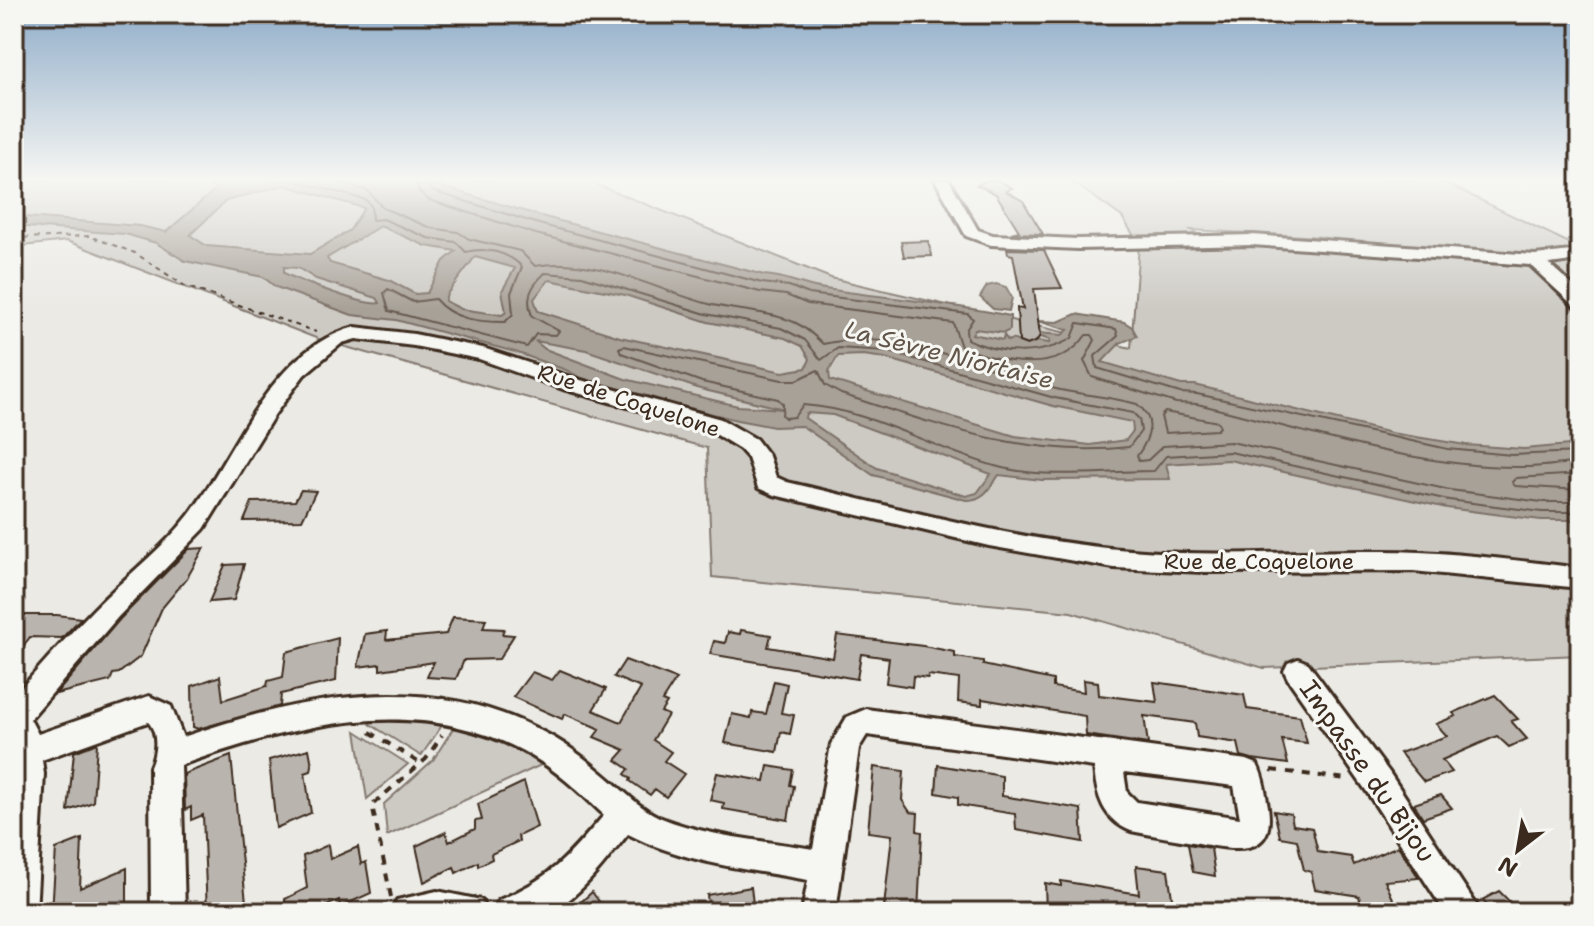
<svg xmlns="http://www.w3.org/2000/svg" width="1594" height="926" font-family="'Shantell Sans',sans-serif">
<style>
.green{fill:#cdcac4;stroke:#847a71;stroke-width:2;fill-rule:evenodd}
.water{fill:#a8a198;stroke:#7c7167;stroke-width:2;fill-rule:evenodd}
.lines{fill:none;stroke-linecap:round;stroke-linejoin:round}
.shore{stroke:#675a4f;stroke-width:2}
.building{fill:#bab4ae;stroke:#3b2a1e;stroke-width:2}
.minor-casing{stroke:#3b2a1e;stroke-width:6}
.path-far1{stroke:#3b2a1e;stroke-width:2;stroke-dasharray:5 5;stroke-linecap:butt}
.path{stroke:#3b2a1e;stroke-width:4;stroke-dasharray:8 8;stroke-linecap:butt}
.minor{fill:#f6f6f2;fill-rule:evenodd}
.labels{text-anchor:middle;stroke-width:6;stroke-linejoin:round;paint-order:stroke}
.street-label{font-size:22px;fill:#3b2a1e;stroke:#f6f6f2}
.water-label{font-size:24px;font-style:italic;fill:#615449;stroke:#f6f6f2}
.near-street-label{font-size:26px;fill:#3b2a1e;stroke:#f6f6f2}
</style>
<rect width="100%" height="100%" fill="#ebeae5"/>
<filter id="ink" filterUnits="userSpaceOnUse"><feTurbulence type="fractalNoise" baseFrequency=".0125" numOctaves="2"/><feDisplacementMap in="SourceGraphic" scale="16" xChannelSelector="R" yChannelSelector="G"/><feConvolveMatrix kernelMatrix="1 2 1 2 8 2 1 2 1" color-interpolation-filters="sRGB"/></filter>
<g filter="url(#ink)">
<!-- green -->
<g class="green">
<path d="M14 180H585L831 278 1131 348 1139 244 1122 217 1070 180H1439L1567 242H1580V655L1264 668 1071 612 712 577 707 448 321 340 67 241 14 247ZM1191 230 1323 237 1327 246 1201 243 1199 235Z"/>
<polygon points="407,719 443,724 421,756 370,724 371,720"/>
<polygon points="454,727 517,747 541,765 387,836 384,804 433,760"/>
<polygon points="356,731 408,764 367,799"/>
</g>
<!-- water -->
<g class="water">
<path d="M215 180H419L541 216 764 275C786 276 803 286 825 289 887 298 949 303 1010 316V330L1004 333 975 329 972 334 1003 340 1004 335 1008 341 1012 339 1027 345 1037 341 1049 343 1050 340 1038 336V333L1062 335 1068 330 1038 321 1058 322 1076 314 1124 322 1132 327 1137 336 1120 343 1102 362 1181 385H1195L1391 433 1466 445 1524 449 1580 444V520H1541L1447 508 1229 460 1166 464 1170 479 1042 480 999 475C990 488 983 501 966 500L873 475 802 426 774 427 737 420 593 384 566 370 515 352 396 320 352 315 276 287 263 277 185 261 156 243 125 234 14 226V216L140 226 166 232 216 189 210 185ZM284 185 364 208 350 230 310 254 207 246 190 235 226 201ZM380 226 426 246 456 251 444 261 427 293 415 294 389 280 330 263 327 258ZM475 257 515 268 502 291 506 312 502 315 461 309 445 301 447 294ZM284 267 298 268 316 279 377 298 380 303C367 307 300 281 284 273ZM549 280 625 295 708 322 785 338 802 346 810 359 806 368 783 372 620 337 538 311 534 299ZM535 341 586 350 700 389 784 409 738 406 625 379 545 349ZM863 355 885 358 1053 406 1132 422 1133 431 1126 440 1090 445 1015 436 830 380 829 371 838 356ZM806 413 833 415 991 474 977 493 966 496 877 468 805 418Z"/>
<polygon points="996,284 1006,287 1012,298 1009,311 993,309 980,297 987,286"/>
</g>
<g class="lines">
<!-- shore -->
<g class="shore">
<path d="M293 180 366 200 371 206 372 220 383 219 428 238 456 242 466 252C486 247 508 252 522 267L511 293 513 314 505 322C480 322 452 320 435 299L413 302 388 289 384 293 389 311 527 347 536 334 556 335 559 331 532 316C525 297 531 286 545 273L582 276 706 314 781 328 805 340 821 360 838 348 886 351 1055 398 1133 413 1139 419 1141 431 1129 447C1029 459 935 424 841 394L825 385 818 370 797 380H782L624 346 619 348 621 353 702 382 778 399 783 404 782 415 785 418 794 417 803 405C870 409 930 448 995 466 1044 480 1104 471 1154 471L1166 456 1230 452 1449 500 1542 512H1580"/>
<path d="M331 180 368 191 383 208 431 228 458 232 469 239 520 251 535 266C595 255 652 289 709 304 737 311 767 311 794 322 805 327 814 335 823 344 900 327 979 368 1052 388 1080 395 1109 396 1137 404 1157 419 1150 438 1137 456L1139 461 1148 460 1163 446 1231 442 1450 490 1542 502H1580"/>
<path d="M416 180 419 192 429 200 536 234 760 292 786 295 808 304 953 323 961 347C1000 362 1058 377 1086 335H1092L1095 340 1084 361 1092 377 1176 403 1197 404C1301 429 1418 469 1525 467 1543 467 1562 464 1580 462"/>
<path d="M426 180 432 191 539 224 762 283 789 286 809 294 968 314 973 319 966 330 967 339C1000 355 1041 357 1072 338L1078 323 1116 329 1118 336 1095 356 1097 368 1180 393 1197 394 1448 449 1512 455 1580 452"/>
<polygon points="1165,412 1218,422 1220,427 1217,430 1165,433 1161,416"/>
<polyline points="1580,474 1516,478 1512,482 1515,486 1580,490"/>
</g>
</g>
<!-- building -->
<g class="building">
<polygon points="987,180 998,180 1012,188 1006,191 1023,201 1043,234 1011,233 1019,231 996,194 977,185"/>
<polygon points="928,241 932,256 904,257 901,242"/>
<polygon points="1007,249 1044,250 1062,288 1034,289 1040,335 1037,341 1027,345 1019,342 1017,308 1023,309 1013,255 1008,254"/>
<polygon points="301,490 316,491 302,520 244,521 252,502 295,501"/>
<polygon points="204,548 187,578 162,608 141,656 119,673 113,674 110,681 56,694 120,619 189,549"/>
<polygon points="244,564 234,600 209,602 225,565"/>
<polygon points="24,615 57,615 81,618 62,638 30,637 14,659 14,629"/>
<polygon points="453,617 486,619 483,628 504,629 502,634 514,635 499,659 464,660 456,679 427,677 434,662 380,670 380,664 358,667 365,634 387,631 386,640 446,634"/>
<polygon points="741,630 771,635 768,647 833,658 837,635 923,646 955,652 955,657 983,661 983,665 1053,680 1053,687 1084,692 1083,680 1098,682 1099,695 1157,702 1154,682 1244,695 1247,709 1300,716 1307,743 1282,740 1288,764 1252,759 1241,756 1238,743 1197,737 1195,723 1144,716 1148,744 1086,735 1085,716 982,699 982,705 958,702 959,679 928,675 928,678 913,676 912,687 886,683 889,658 861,654 857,679 710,654 714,641 725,643 728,632 740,634"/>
<polygon points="338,638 336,681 281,694 280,706 198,729 193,727 192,686 220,676 223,700 267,686 268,681 283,677 286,652"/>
<polygon points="625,660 676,679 662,701 667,703 661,712 668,715 653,740 671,752 664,761 684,774 666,797 655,789 650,795 630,781 631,779 625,774 629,769 616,760 625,750 594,737 600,729 565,714 562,719 513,697 532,672 552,680 560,670 606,689 593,710 621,722 641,688 614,677"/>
<polygon points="774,681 787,684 781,713 794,715 790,734 781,732 777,752 725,743 732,714 751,718 752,712 766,714"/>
<polygon points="1495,695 1518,719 1511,721 1527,739 1509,747 1497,736 1442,760 1452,772 1424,782 1400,753 1447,736 1436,724 1456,716 1453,713"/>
<polygon points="97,743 93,802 68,811 74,752"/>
<polygon points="309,749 312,765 311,771 305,773 311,813 276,828 269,760"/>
<polygon points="231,756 247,912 207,912 203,815 191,820 191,807 185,810 184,774"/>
<polygon points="938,765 1002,776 1002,796 1081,809 1083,842 1016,830 1015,814 958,805 958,797 936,793"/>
<polygon points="768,766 793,770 790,785 794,786 788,820 723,809 724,803 710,800 717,773 765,781"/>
<polygon points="874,767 904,771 902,800 910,812 918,813 917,831 922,832 918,912 884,907 892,835 868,832"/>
<polygon points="524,782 537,827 518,836 519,841 491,854 492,859 478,866 478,862 456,873 454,867 424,882 416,846 446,832 449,842 475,829 475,821 482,820 478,804"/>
<polygon points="1441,795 1452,808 1423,818 1414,804"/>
<polygon points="1274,811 1291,814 1293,825 1312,828 1318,852 1351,857 1354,865 1398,846 1419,878 1385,881 1399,912 1363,912 1359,896 1315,889 1311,872 1304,870 1297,840 1280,837"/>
<polygon points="82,839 80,888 127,868 127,912 52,912 56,849"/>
<polygon points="1188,844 1211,848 1215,876 1193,872"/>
<polygon points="328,845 330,859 358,847 361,864 366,862 371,893 340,907 339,900 314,912 286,912 285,899 307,888 303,856"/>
<polygon points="1136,866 1168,870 1174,912 1046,912 1045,883 1061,886 1061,881 1139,894"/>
<polygon points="751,887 754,912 709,912 707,895"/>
<polygon points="1499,891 1510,902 1494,912 1482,900"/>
<polygon points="592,892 607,912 570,912"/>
</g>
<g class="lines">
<defs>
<g id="minor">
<polygon points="935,180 949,180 978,230 993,235 1078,239 1252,235 1535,255 1580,250 1580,260 1549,264 1580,292 1580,307 1574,306 1530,265 1252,245 1078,249 991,245 966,236"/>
<path d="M355 327 414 334 483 348 577 379 721 419 756 439 769 456 776 477 787 482C905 509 1023 543 1144 551 1223 557 1302 550 1381 551 1447 551 1514 560 1580 568V588L1413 571 1205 572 1114 568 989 546 774 495 758 488 748 458 740 449 707 429 563 389 479 359 414 346 356 339 342 343 304 375 275 414 204 529 118 617 30 719 38 734 149 696 171 706 183 737C302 696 431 669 547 734 572 747 594 766 615 784 629 796 642 809 659 817 707 837 762 840 813 849L831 744 847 717 866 709 1247 760 1257 764C1263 776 1265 788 1267 801 1279 860 1234 850 1193 842 1173 839 1152 835 1131 831 1103 820 1096 795 1094 767L867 735 859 748 836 912H802L808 880C746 869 685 863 628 834 605 862 583 894 551 912H494L499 900C550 879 569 856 604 815 580 792 553 767 523 751 413 693 291 726 181 765L185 912H151L150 767C156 754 159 733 148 722L42 760 44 774 36 912H14V696C44 663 74 628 106 597 133 571 166 545 189 515 237 452 270 349 355 327ZM1124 772 1234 786 1240 818 1137 802 1127 792Z"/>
<polygon points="1298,659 1308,663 1389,772 1481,912 1445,912 1367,792 1288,679 1284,671 1288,663"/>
<polygon points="437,891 481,900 486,912 392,912 397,900"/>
</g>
</defs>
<!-- minor casing -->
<use href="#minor" class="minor-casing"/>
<!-- path-far1 -->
<polyline class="path-far1" points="14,238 89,236 135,253 185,286 316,332"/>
<!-- path -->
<g class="path">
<polyline points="370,732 421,764"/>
<polyline points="1271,770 1347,779"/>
<polyline points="391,897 372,805 426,759 442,735"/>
</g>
<!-- minor -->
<use href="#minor" class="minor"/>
</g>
</g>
<!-- sky -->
<linearGradient id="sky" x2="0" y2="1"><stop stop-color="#8eacc8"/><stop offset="0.58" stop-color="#f6f6f3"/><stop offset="1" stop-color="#f6f6f3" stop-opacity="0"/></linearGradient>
<rect width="1594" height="309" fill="url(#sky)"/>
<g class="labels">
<!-- street labels -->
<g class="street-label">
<text transform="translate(629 400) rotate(18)" y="8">Rue de Coquelone</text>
<text x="1259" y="569">Rue de Coquelone</text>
</g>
<!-- water labels -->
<g class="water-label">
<text transform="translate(949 355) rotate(14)" y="8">La Sèvre Niortaise</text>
</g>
<!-- near-street labels -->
<g class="near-street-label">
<text transform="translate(1368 771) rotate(55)" y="9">Impasse du Bijou</text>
</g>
</g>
<!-- margin -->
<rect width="1594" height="926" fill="none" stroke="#f6f6f2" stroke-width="48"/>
<rect x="24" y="24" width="1546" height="878" fill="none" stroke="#3b2a1e" stroke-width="3" filter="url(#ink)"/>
<!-- north arrow -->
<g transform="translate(1518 850) rotate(211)" stroke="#f6f6f2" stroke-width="6" paint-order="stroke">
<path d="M0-6L14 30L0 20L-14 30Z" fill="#3b2a1e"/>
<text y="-12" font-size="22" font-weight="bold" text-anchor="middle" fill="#3b2a1e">N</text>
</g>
</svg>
